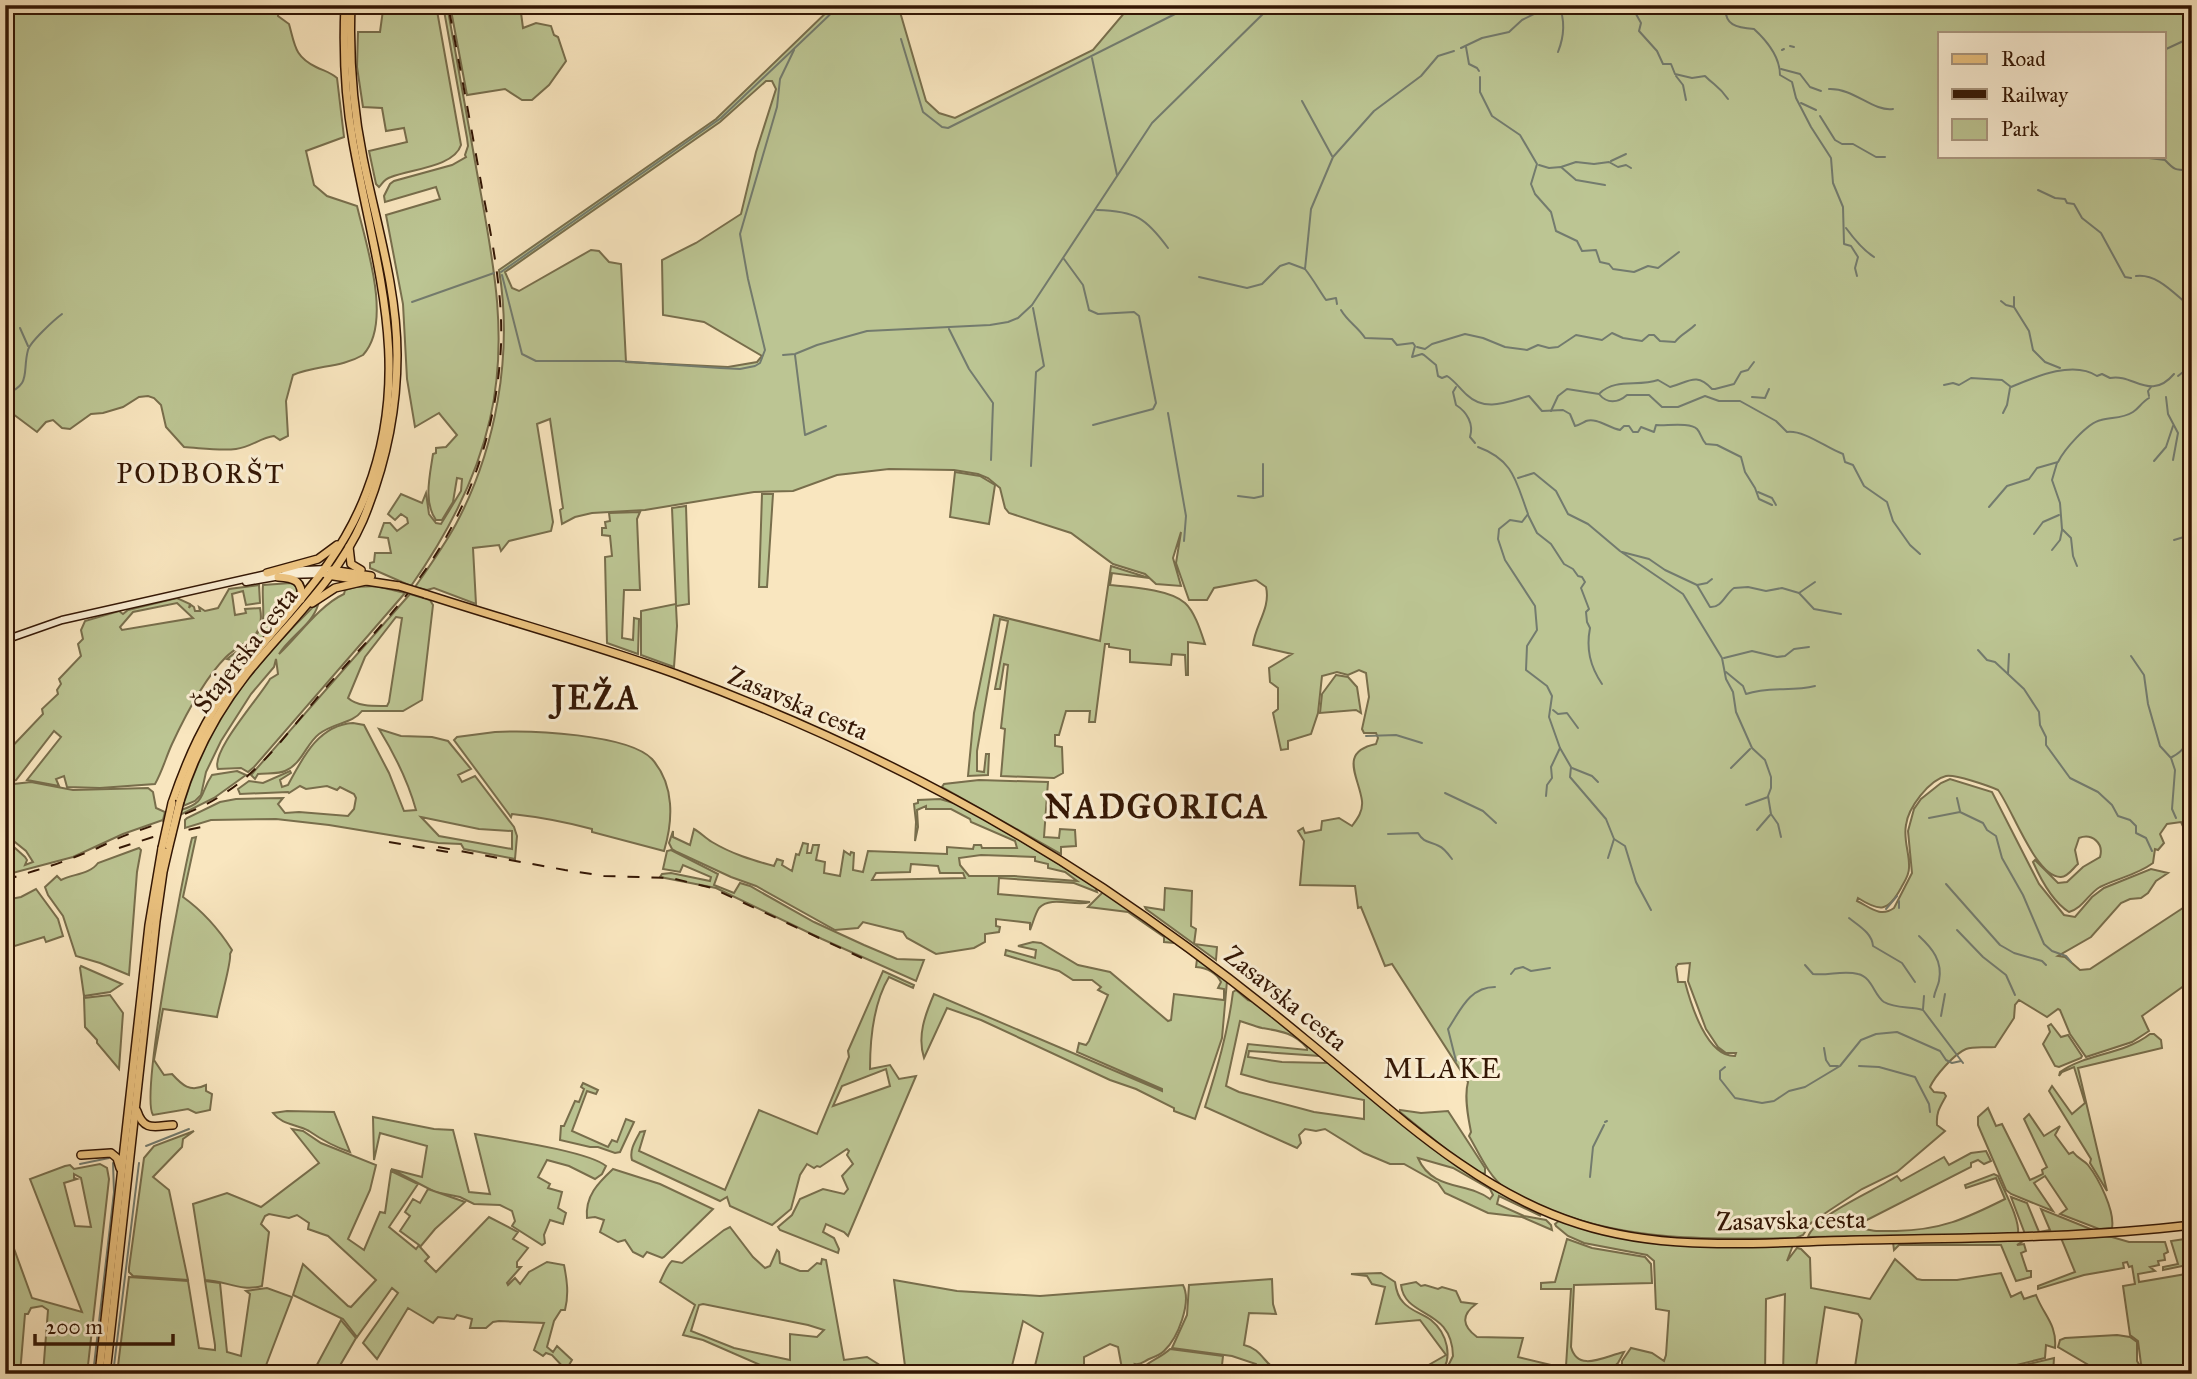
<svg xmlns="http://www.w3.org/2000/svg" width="2197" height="1379" font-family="'IM FELL Great Primer',serif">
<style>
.green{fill:#bcc593;stroke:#786e4c;stroke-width:2;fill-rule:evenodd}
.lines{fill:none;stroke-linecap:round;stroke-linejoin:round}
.stream{stroke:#737b6e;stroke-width:2}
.secondary-casing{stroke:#331604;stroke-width:9}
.primary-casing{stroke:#331604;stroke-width:10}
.secondary{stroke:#fbefd5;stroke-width:6}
.primary{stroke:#ecc380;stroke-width:7}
.rail{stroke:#331604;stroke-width:2;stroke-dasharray:12 12;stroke-linecap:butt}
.primary-bridge-casing{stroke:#331604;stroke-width:10;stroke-linecap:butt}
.primary-bridge{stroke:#ecc380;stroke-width:7}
.labels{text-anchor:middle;stroke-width:6;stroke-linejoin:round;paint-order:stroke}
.street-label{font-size:26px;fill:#331604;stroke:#fbefd5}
.neighbourhood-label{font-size:28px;letter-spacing:2px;fill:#331604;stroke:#fbefd5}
.district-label{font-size:33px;font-weight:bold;letter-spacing:2px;fill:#331604;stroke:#fbefd5}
</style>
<rect width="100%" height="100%" fill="#f9e6bf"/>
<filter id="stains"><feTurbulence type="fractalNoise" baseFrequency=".00286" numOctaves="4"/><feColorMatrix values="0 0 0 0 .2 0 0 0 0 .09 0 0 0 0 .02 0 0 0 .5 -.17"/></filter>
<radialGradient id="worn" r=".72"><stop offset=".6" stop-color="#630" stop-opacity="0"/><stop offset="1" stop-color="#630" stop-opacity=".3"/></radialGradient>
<!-- green -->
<g class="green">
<path d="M5 5H279L278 16 289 24C295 45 294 56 316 67 324 71 330 72 337 78L344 137 306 151 314 185 327 196 357 206C366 244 393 323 363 355 341 368 315 365 293 375L286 401 288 436 280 440 274 436C260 438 251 447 236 449 220 451 201 448 184 447L166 427 161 405 154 398 148 396 139 397 123 407 103 413 91 414 70 429 62 428 53 420 46 422 37 432 5 408Z"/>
<path d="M407 5H436L461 145C454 167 411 169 391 177 384 179 383 183 379 187L376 184 369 151 407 142 404 128 386 131 382 108 363 107 357 67 358 32H380L383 10 406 12Z"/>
<path d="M443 5H447C457 63 468 120 478 178 493 259 509 337 490 419 476 481 447 535 411 586L370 568V563L374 562 375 553H391L388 538 379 537 384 523H390L397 531 408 523 407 518 401 514 395 520 388 514 401 494 422 503 426 493 429 514 436 523 441 524 461 491 462 479 457 478 453 502 442 520H436C423 502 430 475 433 454L436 453V448L446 447 457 435 439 413 415 427 407 379 403 304 386 215 440 199 436 187 385 202 384 196 390 184 394 181 452 165 466 157 465 155 468 146 467 138Z"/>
<polygon points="450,5 520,5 523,28 536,23 551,26 554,35 558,37 566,61 549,85 532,100 522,100 505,89 467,95"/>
<path d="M834 5H898L926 101 939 113 955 118 1093 50 1131 5H2192V846L2181 822 2167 824 2160 834 2164 843 2158 850 2155 849 2153 863C2137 875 2118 878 2100 887 2088 894 2083 908 2069 912 2053 902 2041 880 2033 862L2035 860 2058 883 2067 882 2083 867 2100 857C2104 843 2092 833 2079 838L2075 850 2078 864C2073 868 2068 877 2061 877 2036 878 2012 808 1998 790 1989 786 1955 774 1946 776 1929 780 1908 808 1906 825 1903 840 1910 854 1909 868 1909 876 1904 882 1901 888 1888 912 1880 912 1858 898L1857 901C1870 907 1880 918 1894 908L1912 873 1908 831 1914 809 1921 799 1941 783 1950 779 1992 792 2039 884 2064 915 2075 917 2092 897 2104 888 2151 869 2168 873 2156 881 2148 893 2141 898 2130 899 2121 903 2091 937 2058 956 2065 957 2080 970 2090 969 2192 902V980L2142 1016 2149 1031 2132 1042 2086 1057 2070 1034 2060 1010 2058 1009 2047 1017 2019 1000 2015 1005 2014 1018 1995 1047C1986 1048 1974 1046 1966 1049 1954 1054 1935 1076 1930 1087L1934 1092 1944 1093 1946 1096C1940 1107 1936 1112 1937 1125L1945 1131 1897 1172 1862 1189 1830 1210 1811 1223 1803 1235 1796 1238C1715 1239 1636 1242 1558 1213 1540 1206 1521 1199 1505 1188 1489 1177 1479 1153 1469 1136L1471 1132C1468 1117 1464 1096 1468 1082L1392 964 1385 966 1361 907 1358 908 1355 886 1300 885 1304 841 1298 831 1303 828 1305 833 1321 830 1322 821 1339 818 1352 826C1358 818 1363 811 1362 801 1359 777 1338 752 1376 744L1378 738 1376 733H1364L1362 729 1369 697 1366 673 1359 670 1348 675 1337 672 1322 676 1318 713 1311 734 1288 741V749L1281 750 1273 713 1278 709V688L1270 682 1269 668 1292 654 1253 645C1255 625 1271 608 1266 587L1256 580 1214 588 1207 600H1189L1176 563 1181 532 1173 558 1181 586 1156 584 1145 574 1113 564 1071 533 1009 513 1005 508 1000 488 988 478 978 474 954 470 889 469 837 475 793 491 754 492 645 510 592 513 575 517 562 524 560 510 563 508 550 419 537 424 553 522 551 531 509 541 501 551 499 545 473 548 476 604 434 588 427 590 415 587C429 567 444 546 456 524 496 449 513 354 499 270L716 119ZM1940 33H2164V156H1940ZM766 81H772L776 89 756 152 741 214 696 243 662 260 663 315 704 322 762 356 757 362 728 367 626 362 621 264 609 262 599 251 591 250 519 291 512 288 505 272 720 122ZM1690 963 1688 981 1706 1029 1718 1047 1726 1053H1736L1735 1056C1707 1057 1691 1005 1685 982H1678L1676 967 1678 964Z"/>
<polygon points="955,472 980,476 995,485 989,524 950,517"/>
<polygon points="762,494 773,494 767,587 759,587"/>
<polygon points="686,506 689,604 676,606 677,626 674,667 641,655 641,611 676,604 672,508"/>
<polygon points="640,512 637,519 640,590 624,590 622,638 633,640 634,618 639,619 638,654 607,643 605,557 612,556 610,536 602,535 602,528 606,528 605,522 610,521 609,513"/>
<path d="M1111 566 1149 578 1112 573 1110 585C1130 587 1170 589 1185 603 1195 612 1201 632 1205 644L1188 642V675H1186L1185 655 1172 654 1171 665 1130 662V650L1109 647V644H1105L1095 722H1089L1090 711H1066L1059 735H1055V746L1062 747 1063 773 1054 778 1001 776 1005 729 1001 728 1008 665 1004 664 1000 689H995L1008 621 1000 619 977 751V771L984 772 986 754H989L988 775 968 776 974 713 994 615 1100 641Z"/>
<path d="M291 583 297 586 300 595 243 663 227 659C240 648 261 639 263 619 264 608 262 596 263 585Z"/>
<path d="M259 585 260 603 246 605 243 591 232 594 235 615 246 613 245 609 260 608C266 640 242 641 226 657 204 679 185 716 172 744 166 757 162 772 155 784L100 788 67 787 64 776 56 779 59 786 27 780 61 737 54 731 16 780 5 783V774L12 767 5 759V754L43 714 42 709 58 694 57 690 61 684 59 679 81 656 78 644 83 639 81 630 85 621 119 611 123 614 128 610 177 598 190 604 189 608 191 605 194 607 195 611H200L199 607 205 611 218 608 229 589ZM177 603 193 618 122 630 120 627 133 612Z"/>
<path d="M376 586 405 593 254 767 248 772 241 768 218 769C210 752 260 697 270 679L278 674 276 659 274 667 251 694 221 741 206 772 201 795 195 801 183 806C207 724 252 667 313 607L318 605C312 625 290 636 279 654 299 635 320 605 344 594L345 590 355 587Z"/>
<path d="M410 594 430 600 433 605 422 700 403 711H362C352 724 335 722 319 734 306 744 302 764 285 771 279 774 267 773 258 774L255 779 251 775ZM396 617 402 618 389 702 387 706C374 706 358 707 348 698L365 657Z"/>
<polygon points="1336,675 1348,677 1357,687 1361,713 1356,710 1320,713 1322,694"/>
<path d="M353 723 364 725 389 773 404 811 416 810C408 781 395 755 379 729L401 736 432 737 448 741 471 769 458 775 462 782 475 776 514 827 517 836 515 859 464 849 461 844 438 843 329 825 276 819 211 820 185 828V820L187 818 220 802 236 799 283 798 278 804 285 813 299 812 348 816 354 809 356 798 354 794 340 787 337 790 327 786 306 789 300 786 289 793 288 792 240 794 238 789 249 781 263 783 290 771 291 773 280 780 282 787 288 785C302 759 318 725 353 723ZM421 817 479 829 512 831V849L439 836Z"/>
<path d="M495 732C530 730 628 734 652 759 675 785 673 821 664 851L592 832V829C566 822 539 817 512 814L511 817 454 740 457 737Z"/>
<path d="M237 771 246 775 214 798 180 815 181 810C207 802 199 794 212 775Z"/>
<polygon points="979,780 1048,782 1044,837 1059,838 1060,829 1075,830 1076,846 1061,847 1061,854 942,787 944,784"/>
<polygon points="31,782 73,790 148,788 153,792 156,808 165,812 163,820 123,834 73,857 5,875 5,839 25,857 27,860 25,865 33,862 26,851 5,834 5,785"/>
<path d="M940 799 957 804 1013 836 1095 886 1097 892 1074 883 999 878 998 894 1090 902C1075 907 1051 895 1039 908 1035 914 1033 923 1030 930V923L996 919V926L1000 927 999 932 985 934V942L974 948 936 954 907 938 903 932 863 922 858 928 835 930 756 886 731 877 677 852 672 849 669 843 673 831V837L690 845 694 829C700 832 705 838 712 842 732 854 752 860 774 866L777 859 783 861 782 865 792 871 796 854 799 855 803 843 808 844 807 853H811L813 845H819L816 860 825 862 824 873 840 876 844 851 850 855 851 852 854 853 853 870 863 872 868 851 947 854V847L973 849 974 845H981L982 848H1017L1015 841 971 822 970 819 951 809H926V806L917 810 918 827 915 841 916 822 914 804 918 803V800ZM981 855 1035 857V861L1048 864V868L1065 872 1077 881 1014 876H969L960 865 959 858ZM911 864 938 866 940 873H963L965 878 872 880 876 873 910 872Z"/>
<path d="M196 837 183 897C204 912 218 928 232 950L230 954C232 961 219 1005 217 1017L163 1009 154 1060 164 1075 172 1074C182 1085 190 1093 206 1085V1091L212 1094 210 1110 196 1113 188 1109 153 1115C140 1096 183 873 192 838Z"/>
<path d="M139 848 141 850 137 872 129 975 100 963 76 956 63 916 48 895 45 887 57 876 61 880C73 874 90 874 98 863Z"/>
<polygon points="671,850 718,874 714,885 734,893 740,883 750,886 814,922 864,945 897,959 924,960 916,981 822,939 716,888 660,877 662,874 671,873 710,881 711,877 683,865 680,872 663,869 667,851"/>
<polygon points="1165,888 1192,891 1191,926 1196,929 1194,944 1217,947 1216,960 1146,909 1145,907 1164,910"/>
<polygon points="36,889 58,919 63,936 46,942 44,937 5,949 5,900 21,897"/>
<path d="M1103 892 1165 933 1227 981 1222 1038 1195 1119 1174 1111V1108L1136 1089 1110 1080 981 1020 947 1008 924 1058C917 1036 925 1015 934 994L1162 1091V1089L1077 1052 1079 1043 1086 1045 1089 1041 1108 995 1098 990 1101 987 1092 980H1073L1059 971 1005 955 1006 950 1035 958 1036 950 1018 946 1033 942 1041 943 1078 965 1110 972 1168 1021 1171 1020 1174 994 1224 1000V989L1218 988 1221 982C1216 972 1207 968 1196 967L1197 959 1175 943 1164 942V937L1128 912 1088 907Z"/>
<polygon points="81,966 122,984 110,992 84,996 80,968"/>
<path d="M883 971 914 985 913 988 889 977C874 1002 870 1040 870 1069L890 1065 899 1079 916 1076 848 1236 844 1232 826 1224 823 1232 834 1238 839 1249 838 1253 780 1230 778 1227 792 1215 800 1199 823 1189 844 1194 848 1189 842 1176 853 1164 847 1155 849 1151 847 1149 820 1167 817 1166 814 1168 807 1164 800 1175 791 1209 772 1225 730 1206 727 1197 720 1201 632 1160C629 1150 636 1140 640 1132L645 1131 639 1151 725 1190 759 1110 817 1134 849 1057 848 1051ZM886 1069 890 1086 833 1106 842 1086Z"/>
<path d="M1236 990 1248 1000 1258 1003 1432 1146 1541 1216 1499 1196 1497 1204 1524 1216 1546 1220 1551 1225 1552 1230 1522 1217 1488 1213 1445 1193 1438 1183 1404 1164H1390L1364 1153 1325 1129 1316 1131 1305 1129 1299 1135 1301 1143 1297 1148 1205 1107C1217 1069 1228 1032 1233 992ZM1240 1021C1247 1023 1254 1026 1262 1028 1280 1031 1295 1033 1307 1048V1050L1248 1044 1241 1074 1270 1082 1364 1100V1119L1314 1112 1239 1092 1226 1086ZM1249 1051 1320 1056 1327 1063 1282 1062 1248 1057ZM1418 1158 1453 1168 1490 1189 1493 1195 1490 1199C1468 1182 1432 1191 1418 1158Z"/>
<polygon points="110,995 123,1013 119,1069 97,1043 97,1040 85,1027 84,998"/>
<polygon points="2051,1024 2061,1037 2068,1035 2082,1056 2081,1058 2059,1067 2055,1066 2043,1044 2050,1032 2048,1026"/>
<path d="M2150 1034H2154L2161 1040 2162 1048 2078 1068 2107 1191 2090 1163 2091 1159 2049 1091 2052 1086 2072 1114 2085 1103 2074 1067 2062 1072 2059 1076 2060 1072C2087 1053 2123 1055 2150 1034Z"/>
<polygon points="583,1083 598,1090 596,1094 587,1091 572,1131 608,1147 612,1140 617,1142 626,1119 634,1122 620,1152 615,1153 598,1147 590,1147 560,1140 561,1126 564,1126 575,1101 579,1102 584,1089 581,1087"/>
<path d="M1988 1108 1996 1126 2002 1124 2030 1180 2043 1174 2042 1170 2047 1167 2024 1119 2029 1114 2044 1136 2060 1126 2055 1135 2069 1154 2073 1152C2078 1159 2084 1160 2088 1165 2099 1179 2115 1211 2112 1228L2099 1229 2060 1214 2067 1209 2045 1176 2034 1183 2053 1211 2011 1194 2006 1190 1978 1125V1117Z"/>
<polygon points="1400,1110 1421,1113 1448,1111 1485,1168 1485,1173 1482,1174 1458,1159 1400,1112"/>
<path d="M287 1111 334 1112 350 1152C335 1147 322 1140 309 1131 296 1124 282 1125 273 1113Z"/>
<path d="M373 1117 434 1129 453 1130 469 1192 490 1194 475 1134C502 1139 588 1151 606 1166L602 1174 595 1179 569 1166 547 1160 538 1177 550 1184 548 1188 562 1192 558 1208 566 1213 563 1224 550 1220 544 1235 545 1243 542 1245 512 1226 515 1221 512 1211 500 1205 474 1204 460 1197 435 1192 391 1169 422 1177 427 1146 380 1133 374 1160Z"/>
<path d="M292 1129 303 1131 321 1143 376 1165 370 1190 348 1239 364 1250 380 1212 385 1213 391 1171 418 1184 389 1227 416 1249 419 1245 400 1231 410 1216 405 1212 413 1199 420 1203 428 1189 465 1202 435 1229 420 1247 429 1257 425 1261 436 1272 489 1217 518 1232 513 1239 528 1248 517 1262V1267H521L507 1283 508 1285 515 1278 520 1284 529 1272 547 1262 564 1265C567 1280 569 1294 565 1310H561L554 1321 547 1347 553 1352 557 1346 572 1360 566 1370 552 1355 546 1353 543 1356 534 1350 544 1323 499 1321 493 1322 486 1328H470L472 1319 457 1315 454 1319 438 1317 433 1323 408 1308 377 1359 363 1343 398 1293 392 1288 357 1337 343 1319 293 1295 303 1264 348 1306 351 1307 376 1280 328 1236 308 1229 309 1223 297 1215 289 1218 269 1214 265 1216 261 1224 269 1232 262 1286C241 1292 227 1281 205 1280L193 1204 227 1193 261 1207 319 1163Z"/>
<polygon points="194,1131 183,1139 182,1147 153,1177 169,1190 188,1280 133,1276 129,1272 129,1268 144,1158 154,1146"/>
<path d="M1986 1151 1991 1161 1984 1164 1978 1160 1971 1163V1167L1859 1224 1858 1227C1871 1232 1882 1231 1896 1231 1941 1230 1965 1219 2005 1199L1996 1178 1966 1188 1965 1185 1994 1174 1998 1176C2004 1191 2020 1219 2018 1234L1808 1237C1815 1215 1876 1190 1897 1176L1901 1181 1944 1157 1949 1165 1971 1153Z"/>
<path d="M100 1164 107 1168 109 1179 87 1374H43L48 1310 42 1306 31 1308 28 1314H25L20 1374H5V1224L32 1298 82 1312 30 1179 65 1166 70 1165 74 1169ZM74 1174 81 1178 91 1227 75 1226 64 1183 77 1179 74 1178Z"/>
<path d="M613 1169 660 1184 713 1209 664 1257 662 1258 647 1252 643 1257 633 1252 625 1240 618 1242 600 1232 604 1220 595 1217 587 1218C585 1196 598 1183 613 1169Z"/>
<polygon points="2011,1197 2027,1203 2039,1232 2050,1230 2041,1209 2093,1230 2025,1234"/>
<path d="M1560 1220 1622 1237 1793 1245 1787 1261 1797 1248 1801 1249 1810 1258 1811 1288 1870 1299 1895 1259 1917 1279 1922 1280H1957L2001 1273 2011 1297 2021 1292 2024 1299 2036 1295C2044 1316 2057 1324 2055 1348L2046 1345 2045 1358 1979 1374H1844L1855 1367 1862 1320 1858 1314 1825 1307 1815 1374H1783L1785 1294 1766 1299 1765 1374H1633V1368L1626 1370 1622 1367V1361L1631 1348 1652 1353 1664 1361 1666 1355 1669 1311 1656 1309 1654 1261 1647 1255 1584 1243 1568 1236 1556 1226 1555 1224Z"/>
<path d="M730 1227 753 1257 765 1268 770 1266 777 1250 779 1252 780 1263 800 1271H808L817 1263 821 1264 822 1259 826 1260 844 1360 867 1357 894 1374H849L846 1368 842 1367 837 1374H833L832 1368 820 1374H775L767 1368 703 1340 683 1335 695 1305 660 1282C663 1276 667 1265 672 1261L682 1263 724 1230ZM703 1304 808 1325 824 1330 817 1337 790 1334V1360L734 1348 691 1331 699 1305Z"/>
<polygon points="2100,1236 2112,1237 2129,1242 2165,1242 2168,1252 2164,1254 2165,1260 2158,1261 2159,1265 2150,1267 2155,1271 2138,1274 2139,1282 2192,1273 2192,1374 2146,1368 2141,1364 2138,1341 2130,1335 2123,1286 2135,1284 2132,1266 2129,1267 2127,1262 2123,1263 2124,1268 2084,1275 2038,1289 2038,1286 2075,1272 2061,1238"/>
<polygon points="2192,1238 2192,1264 2163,1270 2163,1267 2178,1264 2171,1241"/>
<path d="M1567 1239 1592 1248 1645 1257 1651 1264 1652 1283 1574 1285 1571 1347C1578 1373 1605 1356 1624 1352L1618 1363 1606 1374H1444L1453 1356C1452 1307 1405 1319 1401 1285L1416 1282 1421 1286 1425 1285 1438 1289 1442 1287 1456 1291 1461 1302 1476 1304C1461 1315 1462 1326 1477 1337L1523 1338 1518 1357 1551 1365 1566 1366 1571 1289H1541V1283L1555 1282Z"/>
<polygon points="2021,1240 2023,1241 2017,1245 2024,1244 2026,1251 2021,1253 2027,1271 2031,1271 2031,1277 2016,1281 2001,1245 1899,1245 1894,1250 1893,1242"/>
<path d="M1381 1273 1395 1282C1396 1289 1398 1297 1403 1302 1410 1311 1422 1313 1431 1320 1447 1333 1454 1358 1440 1374H1413L1446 1355 1420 1320 1376 1324 1385 1287 1372 1284 1367 1276 1351 1274Z"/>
<polygon points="129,1277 188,1281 199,1348 215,1350 215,1345 205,1281 220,1283 227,1352 241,1356 250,1294 246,1291 267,1288 292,1297 265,1368 284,1374 117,1374"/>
<path d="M1272 1279 1273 1304 1276 1314 1249 1313 1244 1345C1263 1349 1264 1366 1280 1371 1287 1373 1296 1373 1303 1374H1260L1256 1364 1232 1356 1172 1348 1187 1315 1189 1285Z"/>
<path d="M894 1280 957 1291 1040 1296 1183 1285C1192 1302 1178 1338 1164 1351 1160 1355 1154 1357 1149 1359 1143 1362 1141 1365 1135 1364L1137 1368 1134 1374H1123L1118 1347 1110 1344 1084 1357V1374H1033L1043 1333 1023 1321 1010 1374H906Z"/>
<polygon points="341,1320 356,1338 335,1374 312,1374"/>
<polygon points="2117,1335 2130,1337 2137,1342 2137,1361 2142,1369 2168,1374 2104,1374 2058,1347 2060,1340 2065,1338"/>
<path d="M1170 1349 1223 1356 1221 1374 1145 1370 1137 1374C1146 1361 1160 1359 1170 1349Z"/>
<polygon points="2054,1358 2053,1374 1986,1374"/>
</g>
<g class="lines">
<!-- stream -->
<g class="stream">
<polyline points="1529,5 1534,11"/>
<path d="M1631 5 1641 23 1639 31 1657 51 1663 64H1671L1675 74 1692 78 1705 76C1715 86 1719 86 1728 99"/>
<path d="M1726 5C1723 25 1737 28 1754 29 1766 40 1780 57 1780 75L1792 82 1796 98 1811 127 1831 158 1833 183 1843 207 1844 244 1851 246 1858 257 1855 268 1857 276"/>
<polyline points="901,39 923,112 942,127 948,128 1181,11 1182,5"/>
<polyline points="1790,46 1794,47"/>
<polyline points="1466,47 1469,64 1477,68 1479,71"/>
<polyline points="1461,48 1482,38 1509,32 1522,20 1540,11 1547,5"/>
<polyline points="1782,50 1784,49"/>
<polyline points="2164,50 2192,37"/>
<path d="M1558 52C1564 37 1565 20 1559 5"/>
<polyline points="1092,58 1117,175"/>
<polyline points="1781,69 1800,74 1810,87 1821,91"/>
<polyline points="1676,76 1683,85 1686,100"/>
<polyline points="1480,77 1480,92 1492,116 1520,135 1537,164 1531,184 1535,194 1551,212 1556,231 1577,241 1582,251 1596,250 1600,262 1609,264 1613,269 1634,272 1648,266 1658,268 1679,252"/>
<path d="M1829 89C1854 88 1873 112 1893 109"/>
<polyline points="1302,101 1332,156"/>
<polyline points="1801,103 1816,110"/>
<polyline points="1820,116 1835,140 1842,144 1853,144 1876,157 1885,157"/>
<path d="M2141 157 2165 160C2175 171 2176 170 2192 170"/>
<polyline points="1611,161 1626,154"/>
<polyline points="1539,165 1549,168 1561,167 1576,180 1605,185"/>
<polyline points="1561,167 1576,162 1594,164 1609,162 1618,167 1626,165 1631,168"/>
<polyline points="2038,190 2055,198 2065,199 2067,203 2074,204 2082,218 2101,233 2125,277 2131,278"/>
<path d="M1097 210C1136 211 1146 218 1168 248"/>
<path d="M1846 228C1854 239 1863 250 1874 257"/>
<polyline points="1064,259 1083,285 1089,310 1098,314 1134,312 1139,316 1156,403 1153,409 1093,425"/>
<polyline points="501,272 721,118 840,5"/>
<polyline points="502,275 522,354 536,361 619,361 720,368 740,369 755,366 760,363 765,350 748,279 740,234 777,107 780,79 794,50"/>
<path d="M2136 276C2158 273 2176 296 2192 308"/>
<polyline points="1199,277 1247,288 1262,284 1280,266 1289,263 1305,269"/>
<polyline points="2014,297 2014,307"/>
<polyline points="2001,301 2006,305 2014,307 2029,331 2033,350 2045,362 2060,368"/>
<polyline points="412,302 494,273"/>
<path d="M1337 304 1336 298 1326 300C1319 290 1313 279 1305 269L1311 209 1333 157 1374 111 1421 76 1438 56 1454 51"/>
<path d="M1341 310C1348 322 1358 327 1365 338L1392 339 1397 345 1413 343 1415 346 1412 357 1422 354 1424 355 1436 365 1438 376 1442 378 1447 376C1455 381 1460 389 1467 395 1486 413 1509 401 1529 396L1542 411 1563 410 1570 414 1575 426C1579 425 1582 423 1586 421 1596 417 1609 428 1620 430L1624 426H1629L1633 432H1638L1641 427 1654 432 1656 425C1666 426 1690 422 1697 429 1701 433 1701 439 1706 444L1717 445 1741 457 1745 472 1755 488 1759 499 1772 505"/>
<polyline points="20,328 28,346"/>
<polyline points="949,329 969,369 993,403 991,460"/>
<path d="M1417 347 1425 349 1432 344 1465 334 1483 338 1505 347 1527 350 1538 345 1549 348 1558 347 1576 335 1602 340 1612 333 1623 338 1642 341 1649 335H1654L1660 341 1675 342C1681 334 1688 332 1695 325"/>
<polyline points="783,355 795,354 817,345 867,331 990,325 1008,322 1018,318 1032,305 1152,123 1272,5"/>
<polyline points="795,355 805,435 826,426"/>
<path d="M2189 367C2185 383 2182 392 2192 406"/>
<polyline points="2178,376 2192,365"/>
<path d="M1944 385 1953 383 1959 385 1971 378 2002 380 2011 387C2035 377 2073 360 2097 376L2102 374 2110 378C2133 373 2150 402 2174 374"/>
<path d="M1456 387 1453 392 1456 405C1467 412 1474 424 1470 437L1475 443"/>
<path d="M1600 393C1616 378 1638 387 1658 380L1670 387C1689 382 1696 372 1712 389H1715L1734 384 1741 372 1748 370 1754 362"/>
<path d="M5 394C32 385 22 372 28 350 30 342 54 320 62 314"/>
<polyline points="2149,396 2148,391 2151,387"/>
<polyline points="1752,397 1765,398 1769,389"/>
<polyline points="2166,397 2168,414 2178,433 2173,460"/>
<path d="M1551 411 1558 396 1567 389 1599 394C1607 404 1618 403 1627 395H1649L1662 407H1678L1705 396 1719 401H1740L1776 421 1787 432C1805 430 1826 448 1843 454L1845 462 1853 465 1864 486 1887 502 1893 521 1910 545 1920 554"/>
<polyline points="1168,413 1186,516 1184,541"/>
<polyline points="2003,413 2007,405 2010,388"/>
<path d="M1478 447C1514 460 1516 482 1528 514L1522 522 1510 520 1499 529 1498 539 1505 560 1535 606 1537 630 1527 646 1526 670 1547 686 1552 696 1549 717 1560 748 1571 767 1570 777 1606 819 1614 839 1625 846 1636 882 1651 910"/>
<polyline points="2154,461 2166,447 2173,426"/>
<polyline points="2057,463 2052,480 2060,503 2062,529 2071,538 2073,556 2077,566"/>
<polyline points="1031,466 1036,372 1044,366 1033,308"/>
<polyline points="1518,478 1534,473 1556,491 1568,514 1588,524 1620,551 1683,594 1722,658 1726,679 1733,692 1736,712 1752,748 1765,760 1771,777 1771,788 1768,796 1771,814 1778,824 1781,837"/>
<polyline points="1758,492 1772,498 1776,505"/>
<polyline points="1238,496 1254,498 1263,496 1263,464"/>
<path d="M1989 507 2007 486 2029 479 2037 468 2058 462C2064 450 2087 423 2101 420 2111 417 2122 419 2133 412 2139 408 2142 402 2149 398"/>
<path d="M1528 515 1537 533 1551 544 1564 564 1573 569 1578 576 1582 577 1585 582 1581 588 1589 609 1586 612 1587 622 1590 628C1586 649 1590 666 1602 684"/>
<polyline points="2034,534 2043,522 2059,515"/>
<polyline points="2174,540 2184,537 2192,539"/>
<polyline points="2052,550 2060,540 2062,530"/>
<path d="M1622 552 1649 559 1665 570 1697 585 1710 607C1722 608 1725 594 1734 588L1748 587 1766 591 1782 588 1799 593 1814 609 1841 614"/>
<polyline points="1697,585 1707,583 1712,579"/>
<polyline points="1799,593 1815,582"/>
<polyline points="1978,650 1987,660 1995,662 2024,689 2039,712 2040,725 2046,737 2046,745 2070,778 2098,792 2112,805 2118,816 2130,820 2136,826 2136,833 2146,838 2152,851"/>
<polyline points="2131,656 2144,675 2148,704 2160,746 2171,758 2175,770 2172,809 2176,818"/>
<polyline points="1724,658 1752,651 1777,657 1785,656 1794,649 1809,647"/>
<path d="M1726 672 1743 686 1746 694C1769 686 1792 692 1815 686"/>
<polyline points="2008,674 2009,654"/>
<polyline points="1553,710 1558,714 1567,713 1578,728"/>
<polyline points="1366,736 1396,735 1422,743"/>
<path d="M2172 757C2191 747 2185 738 2192 721"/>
<polyline points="1572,768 1592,776 1598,782"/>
<polyline points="1731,768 1750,749"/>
<polyline points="1445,793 1483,811 1496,823"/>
<polyline points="1546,796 1547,785 1552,778 1551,767 1560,748"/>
<polyline points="1957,798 1960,811"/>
<polyline points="1746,805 1768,797"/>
<polyline points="1929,818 1960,812 1983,823 1987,830 1996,836 2002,858 2023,895 2044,944 2052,951 2066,956 2071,962"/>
<polyline points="1757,830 1770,815"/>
<path d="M1388 834 1418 833C1424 843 1429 841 1439 846 1444 848 1449 855 1452 859"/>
<polyline points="1608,858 1614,839"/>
<polyline points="1946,884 2000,945 2014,953 2042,961 2046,965"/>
<polyline points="1899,908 1899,901"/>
<polyline points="1886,909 1897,896"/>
<path d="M1849 918C1859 926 1872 933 1873 946L1902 963 1915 982"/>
<polyline points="1957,930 1983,957 2006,975 2015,995"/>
<path d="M1919 936C1932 948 1943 961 1939 981 1938 986 1935 991 1934 997"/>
<path d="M1805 965 1813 974C1828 976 1843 970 1858 974 1872 977 1874 995 1884 1002 1896 1009 1911 1006 1923 1010L1963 1063"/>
<polyline points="1511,974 1515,969 1523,967 1531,971 1550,968"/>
<polyline points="1923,1009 1924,996"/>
<polyline points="1941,1016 1945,994"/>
<polyline points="1824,1048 1826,1060 1830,1066 1838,1066"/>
<path d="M1456 1061 1448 1029C1461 1009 1470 987 1495 987"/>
<polyline points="1859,1066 1879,1067 1915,1077 1929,1104 1930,1112"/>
<polyline points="1725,1067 1720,1071 1720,1079 1735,1098 1762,1103 1774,1101 1789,1091 1805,1087 1840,1066 1861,1040 1876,1034 1897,1032 1940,1051 1946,1060 1952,1063 1961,1061"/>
<polyline points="1605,1122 1607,1121"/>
<polyline points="146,1146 189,1129"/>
<polyline points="80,1164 109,1158"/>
<polyline points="1590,1177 1593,1147 1604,1125"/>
<polyline points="93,1374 114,1192 113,1163"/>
<polyline points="113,1374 139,1163"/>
</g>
<defs>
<g id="secondary">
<polyline points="285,571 326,569"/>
<polyline points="246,582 286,575 322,574"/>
<polyline points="5,640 62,620 271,573"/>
</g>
<g id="primary">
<polyline points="349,547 351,564 361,570"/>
<polyline points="331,570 371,576"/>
<polyline points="267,573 318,559 337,545"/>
<polyline points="327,575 399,586"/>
<path d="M278 577C295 578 303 581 301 599"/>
<path d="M425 594C508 621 593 644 676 674 825 729 970 800 1103 888 1173 935 1241 986 1306 1040 1390 1108 1473 1191 1579 1224 1669 1253 1767 1242 1860 1240 1971 1238 2082 1238 2192 1225"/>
<polyline points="312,603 335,588 370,580"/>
<path d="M180 801C194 755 216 713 246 675 286 625 337 580 363 520 385 467 397 412 397 355 397 288 376 223 363 158 353 108 349 56 351 5"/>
<path d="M172 803C187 759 205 718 234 680 282 616 338 569 367 491 414 368 375 265 353 142 345 98 343 51 345 5"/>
<path d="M137 1111C144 1132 155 1126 173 1125"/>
<polyline points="81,1155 111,1153 117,1158 120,1168"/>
<polyline points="99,1374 149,925 162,848"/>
<polyline points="106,1374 156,921 163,872 169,846"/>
</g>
</defs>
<!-- secondary casing -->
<use href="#secondary" class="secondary-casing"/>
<!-- primary casing -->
<use href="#primary" class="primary-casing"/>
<!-- secondary -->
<use href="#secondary" class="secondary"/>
<!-- primary -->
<use href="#primary" class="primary"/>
<!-- rail -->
<g class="rail">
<polyline points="389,842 448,852"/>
<polyline points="438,847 565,870 604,876 671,878 712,888 862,958"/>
<polyline points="119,848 153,837 202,827"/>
<path d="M5 880C30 872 56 865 80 855 98 849 114 839 132 833 164 821 196 813 225 793 264 768 292 727 322 692 355 654 391 617 421 576 470 509 497 428 501 345 503 292 492 240 482 188 471 127 460 66 448 5"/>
</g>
<defs>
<g id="primary-bridge">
<polyline points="399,586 425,594"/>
<polyline points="169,846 180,801"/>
<polyline points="162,848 172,803"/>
</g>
</defs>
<!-- primary-bridge casing -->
<use href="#primary-bridge" class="primary-bridge-casing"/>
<!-- primary-bridge -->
<use href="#primary-bridge" class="primary-bridge"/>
</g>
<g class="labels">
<!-- street labels -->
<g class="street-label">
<text transform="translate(245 650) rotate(-52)" y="9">Štajerska cesta</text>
<text transform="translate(798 703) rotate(23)" y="9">Zasavska cesta</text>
<text transform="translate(1286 998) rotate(39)" y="9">Zasavska cesta</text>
<text transform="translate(1791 1220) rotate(-1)" y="9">Zasavska cesta</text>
</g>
<!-- neighbourhood labels -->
<g class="neighbourhood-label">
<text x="201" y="483">PODBORŠT</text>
<text x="1443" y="1078">MLAKE</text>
</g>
<!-- district labels -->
<g class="district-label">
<text x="596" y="709">JEŽA</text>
<text x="1157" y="818">NADGORICA</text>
</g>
</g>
<!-- margin -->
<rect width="2197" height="1379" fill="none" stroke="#f9e6bf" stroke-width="28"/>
<rect x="7" y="7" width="2183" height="1365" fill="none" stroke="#331604" stroke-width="3.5"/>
<rect x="14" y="14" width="2169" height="1351" fill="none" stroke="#331604" stroke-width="2"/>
<!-- legend -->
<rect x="1938" y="32" width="228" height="126" fill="#fbefd5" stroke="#ab9881" stroke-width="2"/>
<rect x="1952" y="54" width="35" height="10" fill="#ecc380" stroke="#ab9881" stroke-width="2"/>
<text x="2001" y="66" font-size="21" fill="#331604">Road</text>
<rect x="1952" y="89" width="35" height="10" fill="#331604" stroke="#ab9881" stroke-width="2"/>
<text x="2001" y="102" font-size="21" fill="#331604">Railway</text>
<rect x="1952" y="119" width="35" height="21" fill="#bcc593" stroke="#ab9881" stroke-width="2"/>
<text x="2001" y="136" font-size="21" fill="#331604">Park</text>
<!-- scale -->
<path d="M35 1334v10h138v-10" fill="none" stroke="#331604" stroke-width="3.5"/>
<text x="46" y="1334" font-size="21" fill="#331604" stroke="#fbefd5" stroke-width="5" paint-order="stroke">200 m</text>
<rect width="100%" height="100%" filter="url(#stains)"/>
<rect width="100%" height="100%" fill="url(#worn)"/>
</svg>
